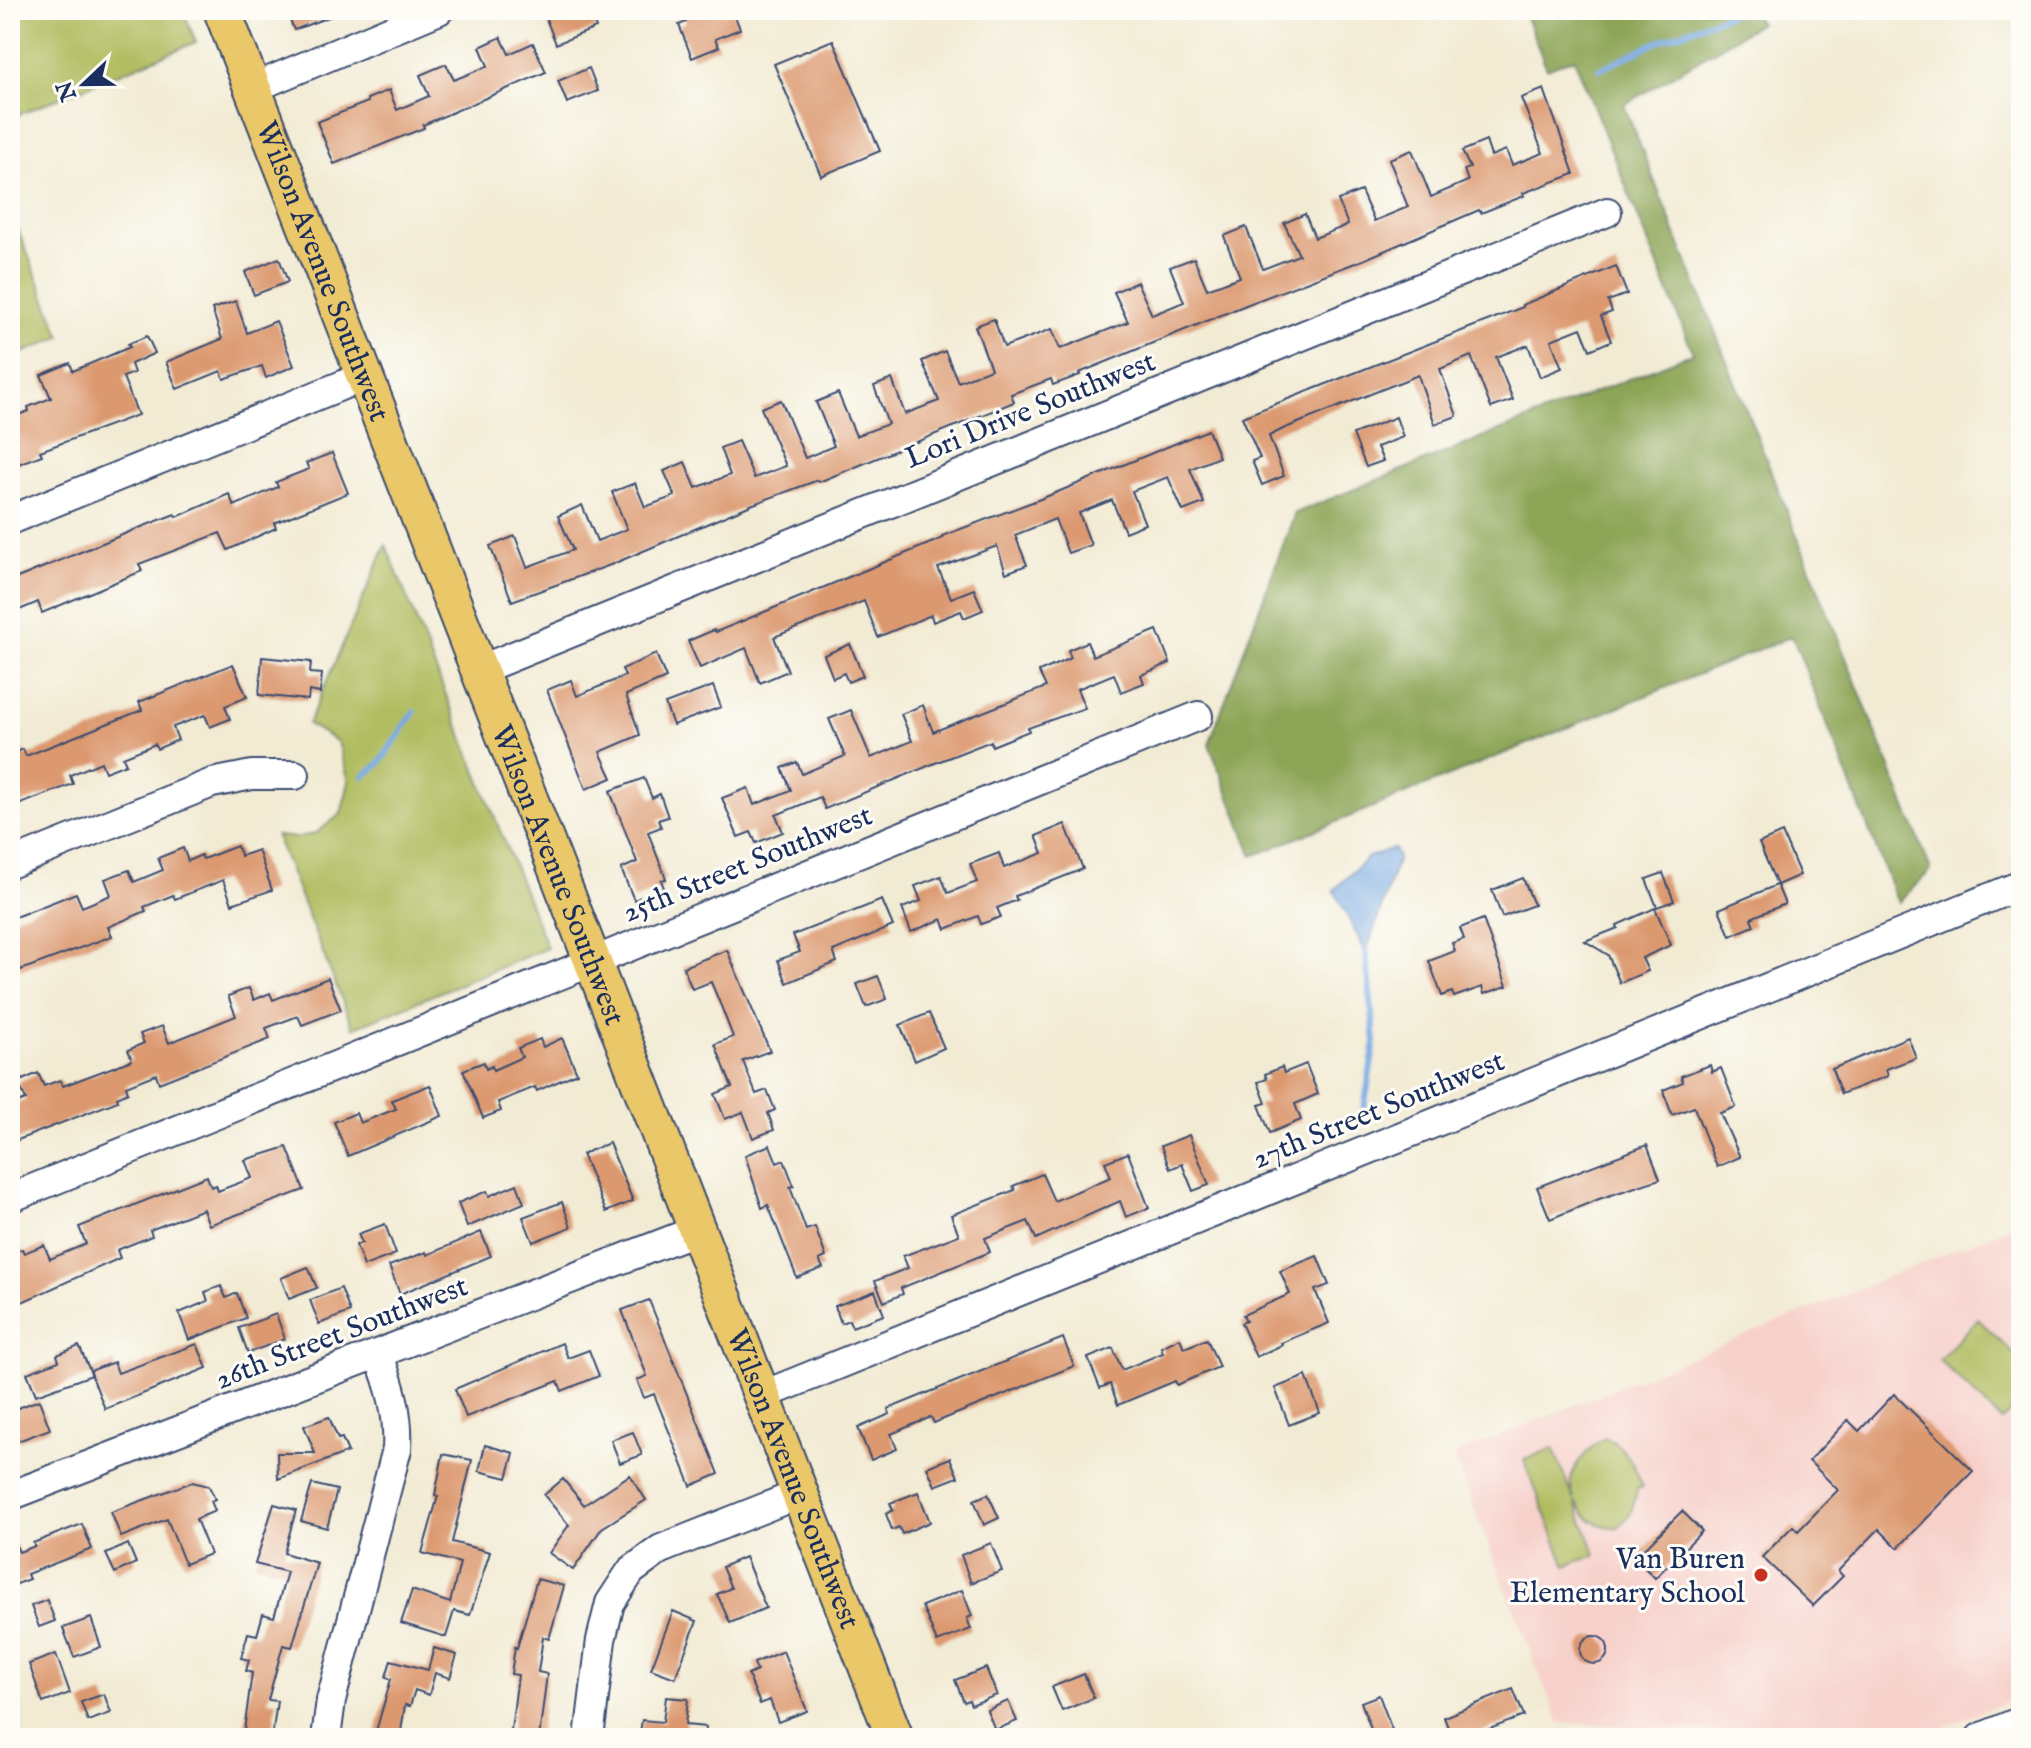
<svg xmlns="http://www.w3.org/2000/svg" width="2031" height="1748" font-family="'IM FELL English',serif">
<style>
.built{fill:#f7d0ca}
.green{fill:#b0bc5e;stroke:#66765e;stroke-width:2}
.forest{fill:#8ca455;stroke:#546a5a;stroke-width:2}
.water{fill:#76a8e2;stroke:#486ca0;stroke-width:2}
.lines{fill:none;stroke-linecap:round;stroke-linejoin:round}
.stream{stroke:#76a8e2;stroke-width:6}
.building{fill:#dc9970}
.minor-casing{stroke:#3b4b70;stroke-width:32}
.major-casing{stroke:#3b4b70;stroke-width:40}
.minor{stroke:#fff;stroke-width:28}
.major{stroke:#eac769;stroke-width:36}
.poi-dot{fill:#c8321e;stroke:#fdfcf7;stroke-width:3}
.labels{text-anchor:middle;stroke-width:6;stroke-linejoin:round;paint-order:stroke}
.street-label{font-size:30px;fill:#1b2f5e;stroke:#fdfcf7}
.poi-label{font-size:30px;fill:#1b2f5e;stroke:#fdfcf7;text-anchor:end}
</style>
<rect width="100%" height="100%" fill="#fdfcf7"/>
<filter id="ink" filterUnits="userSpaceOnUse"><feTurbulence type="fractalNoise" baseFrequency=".0125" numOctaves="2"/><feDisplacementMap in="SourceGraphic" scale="16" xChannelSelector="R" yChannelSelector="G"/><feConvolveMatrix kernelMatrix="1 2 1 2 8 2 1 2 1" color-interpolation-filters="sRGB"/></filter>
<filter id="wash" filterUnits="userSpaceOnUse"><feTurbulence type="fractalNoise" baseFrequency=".006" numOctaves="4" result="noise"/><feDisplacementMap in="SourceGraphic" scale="32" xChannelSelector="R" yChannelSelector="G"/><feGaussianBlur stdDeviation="1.8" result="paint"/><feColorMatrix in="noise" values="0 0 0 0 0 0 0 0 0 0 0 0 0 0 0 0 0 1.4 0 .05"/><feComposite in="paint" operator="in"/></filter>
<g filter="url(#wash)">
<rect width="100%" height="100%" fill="#f2ebd4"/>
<!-- built -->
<polygon class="built" points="2015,1225 2021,1240 2021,1696 1918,1738 1843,1738 1559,1723 1453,1455"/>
<!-- green -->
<g class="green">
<polygon points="10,10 183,10 196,42 10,118"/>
<polygon points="10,210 61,337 10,358"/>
<polygon points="386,545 547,948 353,1028 276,836 298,838 316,833 341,814 349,782 338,742 308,724"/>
<polygon points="1978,1319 2021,1361 2021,1401 2002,1421 1939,1360"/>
<path d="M1604 1438C1626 1444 1635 1468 1643 1487L1637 1489C1634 1506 1631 1517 1617 1528 1591 1524 1590 1521 1575 1501L1596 1555 1566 1566 1524 1460 1553 1448 1574 1500C1573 1494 1570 1487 1571 1480 1572 1466 1592 1445 1604 1438Z"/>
</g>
<!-- forest -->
<polygon class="forest" points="1523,10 1749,10 1760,23 1624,105 1931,870 1898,903 1792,636 1253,856 1209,744 1295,513 1693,353 1574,58 1547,69"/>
<!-- water -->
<polygon class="water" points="1394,848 1398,858 1366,953 1334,890 1368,857"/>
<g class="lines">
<!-- stream -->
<g class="stream">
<polyline points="1600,69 1662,40 1742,10"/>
<polyline points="364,776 379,764 414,712"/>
<polyline points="1362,1122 1375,1041 1366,953"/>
</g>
</g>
<g id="blocks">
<!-- building -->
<g class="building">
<polygon points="286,10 342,10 342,12 294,30"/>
<polygon points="559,10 589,10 596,28 556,44 545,16"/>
<polygon points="696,10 721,10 723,15 733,11 740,29 715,39 719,47 692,58 679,25 686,22 683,15"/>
<polygon points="501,37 509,54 533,43 546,72 423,125 424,128 334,164 317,122 368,102 367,99 389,90 397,110 429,96 420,75 446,64 454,80 488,66 480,47"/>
<polygon points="833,40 880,151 821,176 774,64"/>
<polygon points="589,68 598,91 567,103 558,81"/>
<polygon points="1544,89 1574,174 1523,193 1524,196 1481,213 1479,210 1363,260 1246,305 1079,373 1080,375 1053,385 1051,379 1011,394 1014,402 819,482 818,480 751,505 613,564 512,601 490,546 515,536 527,567 573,550 558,516 582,505 597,541 627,529 612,492 635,483 645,507 675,496 664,471 685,462 696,488 730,475 720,448 738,441 754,478 786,466 761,408 781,400 805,458 834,446 816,402 838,393 856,436 888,424 874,386 892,379 905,414 939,401 922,361 945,351 958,382 991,369 975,326 994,319 1004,347 1052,329 1060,349 1128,322 1114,292 1137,282 1152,315 1184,302 1170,267 1194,258 1207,289 1240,277 1224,236 1246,227 1263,269 1299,255 1284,223 1305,214 1315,238 1348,225 1338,200 1361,191 1374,221 1408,207 1389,159 1412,150 1431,197 1468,181 1464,170 1470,168 1462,151 1486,141 1491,156 1506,150 1512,165 1543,153 1521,98"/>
<polygon points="279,258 288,282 254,295 245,272"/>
<polygon points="1616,266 1627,294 1608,301 1612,312 1601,316 1611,341 1590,350 1581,328 1551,340 1562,368 1540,377 1528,345 1496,357 1513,400 1491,408 1471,356 1440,369 1457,416 1435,424 1418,375 1283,429 1269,436 1284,476 1262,485 1252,461 1260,458 1242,417 1523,307 1522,305"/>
<polygon points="236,301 247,333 276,321 294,366 266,378 262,366 224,379 221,371 177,389 166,362 222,339 212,309"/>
<polygon points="147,336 155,353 131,364 134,373 123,377 138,415 40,451 42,455 10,467 10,418 29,411 28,407 51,398 41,375 70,363 73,371 130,347 128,344"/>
<polygon points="1396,417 1403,437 1377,447 1383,461 1366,467 1353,434"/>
<polygon points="1208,430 1219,457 1190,469 1204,503 1183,511 1168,477 1132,491 1145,524 1125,532 1112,500 1079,513 1091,545 1068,553 1055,519 1015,535 1027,565 1006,573 997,546 938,568 951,598 974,589 983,610 964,618 961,611 933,622 931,615 878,637 864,601 774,637 788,671 760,683 746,648 700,668 688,641 714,630 716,632 943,538 942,536 1043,498"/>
<polygon points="332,453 348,493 274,523 276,528 228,550 220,533 139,564 142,571 42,613 38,602 10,614 10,581 139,528 175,514 177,517 229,494 234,506 278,487 276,482 309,469 306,463"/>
<polygon points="1157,630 1170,663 1141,675 1144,683 1121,692 1114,674 1077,689 1085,708 1028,728 1029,731 992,746 991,741 940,761 825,809 820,797 776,815 783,832 756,843 751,832 738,837 722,798 748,788 754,805 791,790 782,768 797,762 802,774 845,756 829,719 851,710 871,758 912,741 901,714 923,705 933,732 1046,687 1039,672 1071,658 1068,650 1087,642 1093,656"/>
<polygon points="850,644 863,676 848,682 844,673 833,678 824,655"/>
<polygon points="656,654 666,678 626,695 640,735 600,752 612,778 586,789 547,690 571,680 577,696 625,676 622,669"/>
<polygon points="262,657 311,662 310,673 322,674 320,693 309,691 308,700 259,695"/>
<polygon points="233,664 247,697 225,706 230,719 210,727 205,715 173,727 178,740 157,749 155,744 123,757 126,764 105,772 101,762 70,775 73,784 10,808 10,755 23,749 26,756 89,731 142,710 139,702"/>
<polygon points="713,686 721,707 673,725 665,704"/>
<polygon points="644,778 652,798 660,794 668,817 658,820 661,827 648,832 666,879 661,880 664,888 634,900 621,869 637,862 610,791"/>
<polygon points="1065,824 1083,869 1015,896 1017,900 997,908 1001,917 981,924 978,916 946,929 942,919 911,932 902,908 921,901 915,886 941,876 948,893 977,882 970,864 999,853 1004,868 1043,853 1036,836"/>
<polygon points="1782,833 1800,875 1777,885 1785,904 1751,918 1754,926 1730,936 1719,909 1777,885 1759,843"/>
<polygon points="237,846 241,856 258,850 272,890 232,904 223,880 175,899 173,895 144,907 146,911 108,927 112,936 21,970 10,942 10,919 76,893 82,907 111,895 105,879 129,870 134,882 163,870 158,858 183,848 188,861 201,855 203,859"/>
<polygon points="1663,873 1674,901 1657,907 1646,879"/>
<polygon points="1523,878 1534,905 1502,917 1492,890"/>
<polygon points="882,900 893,926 833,951 837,962 787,983 778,960 800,952 793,935"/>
<polygon points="1655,908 1671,945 1642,958 1648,971 1620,983 1608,955 1585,941 1618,928 1617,925"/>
<polygon points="1483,919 1507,986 1484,994 1482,987 1454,997 1452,992 1442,996 1429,961 1455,951 1452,943 1464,939 1460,928"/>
<polygon points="727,950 770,1051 743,1061 756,1094 767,1090 775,1110 768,1113 774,1130 753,1138 743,1112 725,1119 715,1094 732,1087 715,1044 733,1037 721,1006 711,982 692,989 683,967"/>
<polygon points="878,976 887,999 866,1007 857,984"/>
<polygon points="328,978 341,1010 302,1025 298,1016 266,1028 270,1039 159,1083 156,1074 126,1086 128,1092 117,1097 118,1101 10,1143 10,1106 26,1100 18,1082 38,1073 44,1086 60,1080 63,1086 132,1060 128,1050 144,1043 140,1034 162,1026 169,1043 236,1016 228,996 249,988 254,1000 270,993 273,1000"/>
<polygon points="929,1013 944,1048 915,1061 900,1025"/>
<polygon points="1908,1037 1916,1058 1886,1069 1888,1076 1841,1094 1832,1069"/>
<polygon points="562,1038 577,1073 537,1091 535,1087 498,1102 501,1111 483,1118 463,1070 484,1062 486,1069 492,1066 493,1070 522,1057 518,1048 540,1039 543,1047"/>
<polygon points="1306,1064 1318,1094 1295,1104 1301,1120 1270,1133 1259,1105 1266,1103 1258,1082 1267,1079 1265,1074 1282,1067 1284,1073"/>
<polygon points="1710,1065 1712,1072 1721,1068 1736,1107 1720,1113 1740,1157 1717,1167 1694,1107 1672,1115 1663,1090 1683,1082 1681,1076"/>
<polygon points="430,1085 442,1116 348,1156 334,1122 356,1113 360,1123 396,1109 392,1100"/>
<polygon points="1189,1135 1209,1185 1193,1191 1182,1164 1170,1169 1161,1146"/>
<polygon points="609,1143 633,1201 606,1212 582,1154"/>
<polygon points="770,1145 777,1163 784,1160 794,1186 790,1187 806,1230 815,1227 826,1257 819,1260 823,1268 797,1278 768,1205 762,1208 745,1155"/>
<polygon points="1647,1145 1660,1179 1599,1199 1550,1219 1537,1187"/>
<polygon points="287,1147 304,1190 209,1225 203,1209 150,1230 152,1236 117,1250 120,1258 20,1303 10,1278 10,1254 22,1249 24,1253 44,1245 50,1259 86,1244 79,1227 207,1176 211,1187 216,1185 218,1191 252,1178 245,1160"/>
<polygon points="1128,1153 1149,1208 1126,1217 1120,1201 1036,1239 1028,1221 985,1238 990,1252 901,1288 903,1294 884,1302 875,1281 908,1268 903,1256 959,1235 951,1215 1015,1190 1013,1186 1042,1174 1054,1201 1111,1177 1105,1162"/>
<polygon points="517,1184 524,1203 467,1227 458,1203 487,1191 489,1196"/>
<polygon points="562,1202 571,1227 533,1242 523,1217"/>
<polygon points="385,1224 396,1254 364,1266 356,1245 362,1243 358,1234"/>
<polygon points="481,1232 491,1256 400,1294 389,1266 426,1252 427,1255"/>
<polygon points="1317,1256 1329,1285 1315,1290 1329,1323 1281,1343 1282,1345 1256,1357 1241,1323 1246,1321 1243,1315 1290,1294 1280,1271"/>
<polygon points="308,1267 317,1288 289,1299 281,1278"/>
<polygon points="221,1286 226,1298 237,1293 246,1318 189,1340 179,1313 208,1301 205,1292"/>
<polygon points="341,1288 350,1312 319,1324 310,1300"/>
<polygon points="875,1291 884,1315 852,1327 849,1320 841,1323 835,1306"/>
<polygon points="649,1300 719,1474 691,1486 654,1394 644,1398 637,1380 647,1376 622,1310"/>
<polygon points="276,1314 285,1339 248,1353 239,1328"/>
<polygon points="1063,1338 1074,1366 934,1423 931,1417 891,1434 897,1449 871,1460 858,1428 890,1414 888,1409"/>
<polygon points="1180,1338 1184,1348 1207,1339 1219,1367 1177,1385 1175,1381 1118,1405 1110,1384 1100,1388 1088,1358 1113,1348 1122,1370 1163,1353 1161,1347"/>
<polygon points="562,1343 568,1358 589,1350 599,1376 562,1391 558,1381 466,1417 455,1389"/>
<polygon points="197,1344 207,1368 105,1409 90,1371 114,1362 118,1373"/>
<polygon points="79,1346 92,1375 36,1395 27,1373 59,1361 57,1355"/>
<polygon points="1306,1376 1320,1413 1289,1425 1275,1388"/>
<polygon points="1894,1394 1973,1471 1898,1548 1879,1529 1838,1571 1843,1576 1813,1606 1762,1557 1793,1526 1798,1531 1838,1490 1809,1461 1848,1420 1859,1431"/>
<polygon points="39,1400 50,1429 10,1444 10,1411"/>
<polygon points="329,1417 338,1439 342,1438 348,1452 278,1479 277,1453 315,1453 304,1426"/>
<polygon points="633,1432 642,1455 620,1463 611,1440"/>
<polygon points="485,1445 514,1453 507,1478 479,1471"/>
<polygon points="443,1454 472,1460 452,1542 490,1552 470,1615 454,1611 446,1637 401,1623 412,1590 450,1603 460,1563 422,1553 438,1496 435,1495"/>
<polygon points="950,1458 958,1477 935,1486 927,1467"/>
<polygon points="630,1475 646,1500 602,1528 573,1570 549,1553 569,1525 544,1495 563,1479 584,1505"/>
<polygon points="192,1482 209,1486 215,1499 211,1501 215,1511 196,1519 210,1554 185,1564 167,1519 121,1537 111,1512"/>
<polygon points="312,1484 337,1490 327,1528 301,1521"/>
<polygon points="918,1492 930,1522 902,1534 899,1527 892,1530 886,1514 893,1510 890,1503"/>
<polygon points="988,1494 999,1518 984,1525 974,1500"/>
<polygon points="274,1504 296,1510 284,1553 317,1563 292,1647 283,1645 268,1700 277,1701 272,1738 243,1738 252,1673 246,1671 249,1660 241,1658 248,1633 257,1635 263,1614 274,1617 287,1572 255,1564"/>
<polygon points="1682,1511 1702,1531 1655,1578 1635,1558"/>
<polygon points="82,1524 92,1549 27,1574 29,1579 10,1587 10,1533 19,1552 35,1546 33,1543"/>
<polygon points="991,1543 1002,1571 971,1583 961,1555"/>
<polygon points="128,1544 136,1563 115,1573 106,1554"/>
<polygon points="745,1557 766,1608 730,1623 717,1594 731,1588 722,1567"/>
<polygon points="537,1579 564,1586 549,1639 543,1637 538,1672 547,1674 539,1738 510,1738 518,1675 511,1674 515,1647 517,1648"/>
<polygon points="962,1590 972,1616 967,1618 971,1629 937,1642 922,1606"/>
<polygon points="47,1600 55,1621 39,1627 31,1606"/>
<polygon points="673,1611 697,1621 675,1678 651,1669"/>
<polygon points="91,1618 101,1647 74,1657 63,1628"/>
<circle cx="1594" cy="1650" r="14"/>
<polygon points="434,1648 457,1655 450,1678 435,1673 429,1695 415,1690 410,1706 405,1705 400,1738 374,1738 391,1679 386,1677 391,1660 428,1670"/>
<polygon points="783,1651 807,1711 778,1722 770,1700 760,1704 748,1675 757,1671 754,1663"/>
<polygon points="56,1654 70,1693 43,1703 29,1664"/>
<polygon points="986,1668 997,1695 971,1705 969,1700 964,1702 955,1680"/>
<polygon points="1084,1674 1094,1698 1062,1711 1052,1687"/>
<polygon points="1513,1689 1524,1716 1476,1734 1478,1738 1452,1738 1444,1717"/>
<polygon points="104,1694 111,1713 88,1721 81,1702"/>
<polygon points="1379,1695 1392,1730 1374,1737 1361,1702"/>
<polygon points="666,1697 688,1699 685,1725 706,1727 705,1738 639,1738 642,1720 663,1722"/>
<polygon points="1008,1701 1017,1721 995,1730 987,1710"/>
</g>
</g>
</g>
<g filter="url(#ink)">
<use href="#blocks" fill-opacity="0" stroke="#3b4b70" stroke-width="2"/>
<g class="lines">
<defs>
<g id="minor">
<polyline points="253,88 439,10"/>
<polyline points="10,520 365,376"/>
<polyline points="479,670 1607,212"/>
<polyline points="10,864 212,783 252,775 295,775"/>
<polyline points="10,1198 1198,716"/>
<polyline points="761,1396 2021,885"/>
<polyline points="10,1496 697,1230"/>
<path d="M326 1738 331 1700 397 1449C399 1414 391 1386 378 1354"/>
<polyline points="589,1738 601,1640 610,1603 631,1571 661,1549 799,1494"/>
<polyline points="1980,1738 2021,1721"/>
</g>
<g id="major">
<path id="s1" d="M222 10 895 1738"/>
</g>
</defs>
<!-- minor casing -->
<use href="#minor" class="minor-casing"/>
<!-- major casing -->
<use href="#major" class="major-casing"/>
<!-- minor -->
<use href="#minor" class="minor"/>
<!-- major -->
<use href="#major" class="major"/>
</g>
</g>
<!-- markers -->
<circle class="poi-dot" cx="1761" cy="1575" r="8"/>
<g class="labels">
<!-- street labels -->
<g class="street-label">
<text dy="10" stroke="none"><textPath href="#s1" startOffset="280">Wilson Avenue Southwest</textPath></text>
<text transform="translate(1030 409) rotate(-22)" y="10">Lori Drive Southwest</text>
<text transform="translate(747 863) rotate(-22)" y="10">25th Street Southwest</text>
<text dy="10" stroke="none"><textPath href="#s1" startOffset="928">Wilson Avenue Southwest</textPath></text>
<text transform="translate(1378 1109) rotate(-22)" y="10">27th Street Southwest</text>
<text transform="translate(341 1332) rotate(-21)" y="10">26th Street Southwest</text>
<text dy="10" stroke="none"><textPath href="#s1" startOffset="1576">Wilson Avenue Southwest</textPath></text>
</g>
<!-- poi labels -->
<g class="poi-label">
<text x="1745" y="1568">Van Buren<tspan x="1745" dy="34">Elementary School</tspan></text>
</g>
</g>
<!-- margin -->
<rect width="2031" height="1748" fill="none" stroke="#fdfcf7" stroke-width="40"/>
<!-- north arrow -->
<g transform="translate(84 84) rotate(248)" stroke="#fdfcf7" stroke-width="6" paint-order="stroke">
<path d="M0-6L14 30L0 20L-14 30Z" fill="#1b2f5e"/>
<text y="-12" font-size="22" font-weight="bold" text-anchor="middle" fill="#1b2f5e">N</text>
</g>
</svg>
